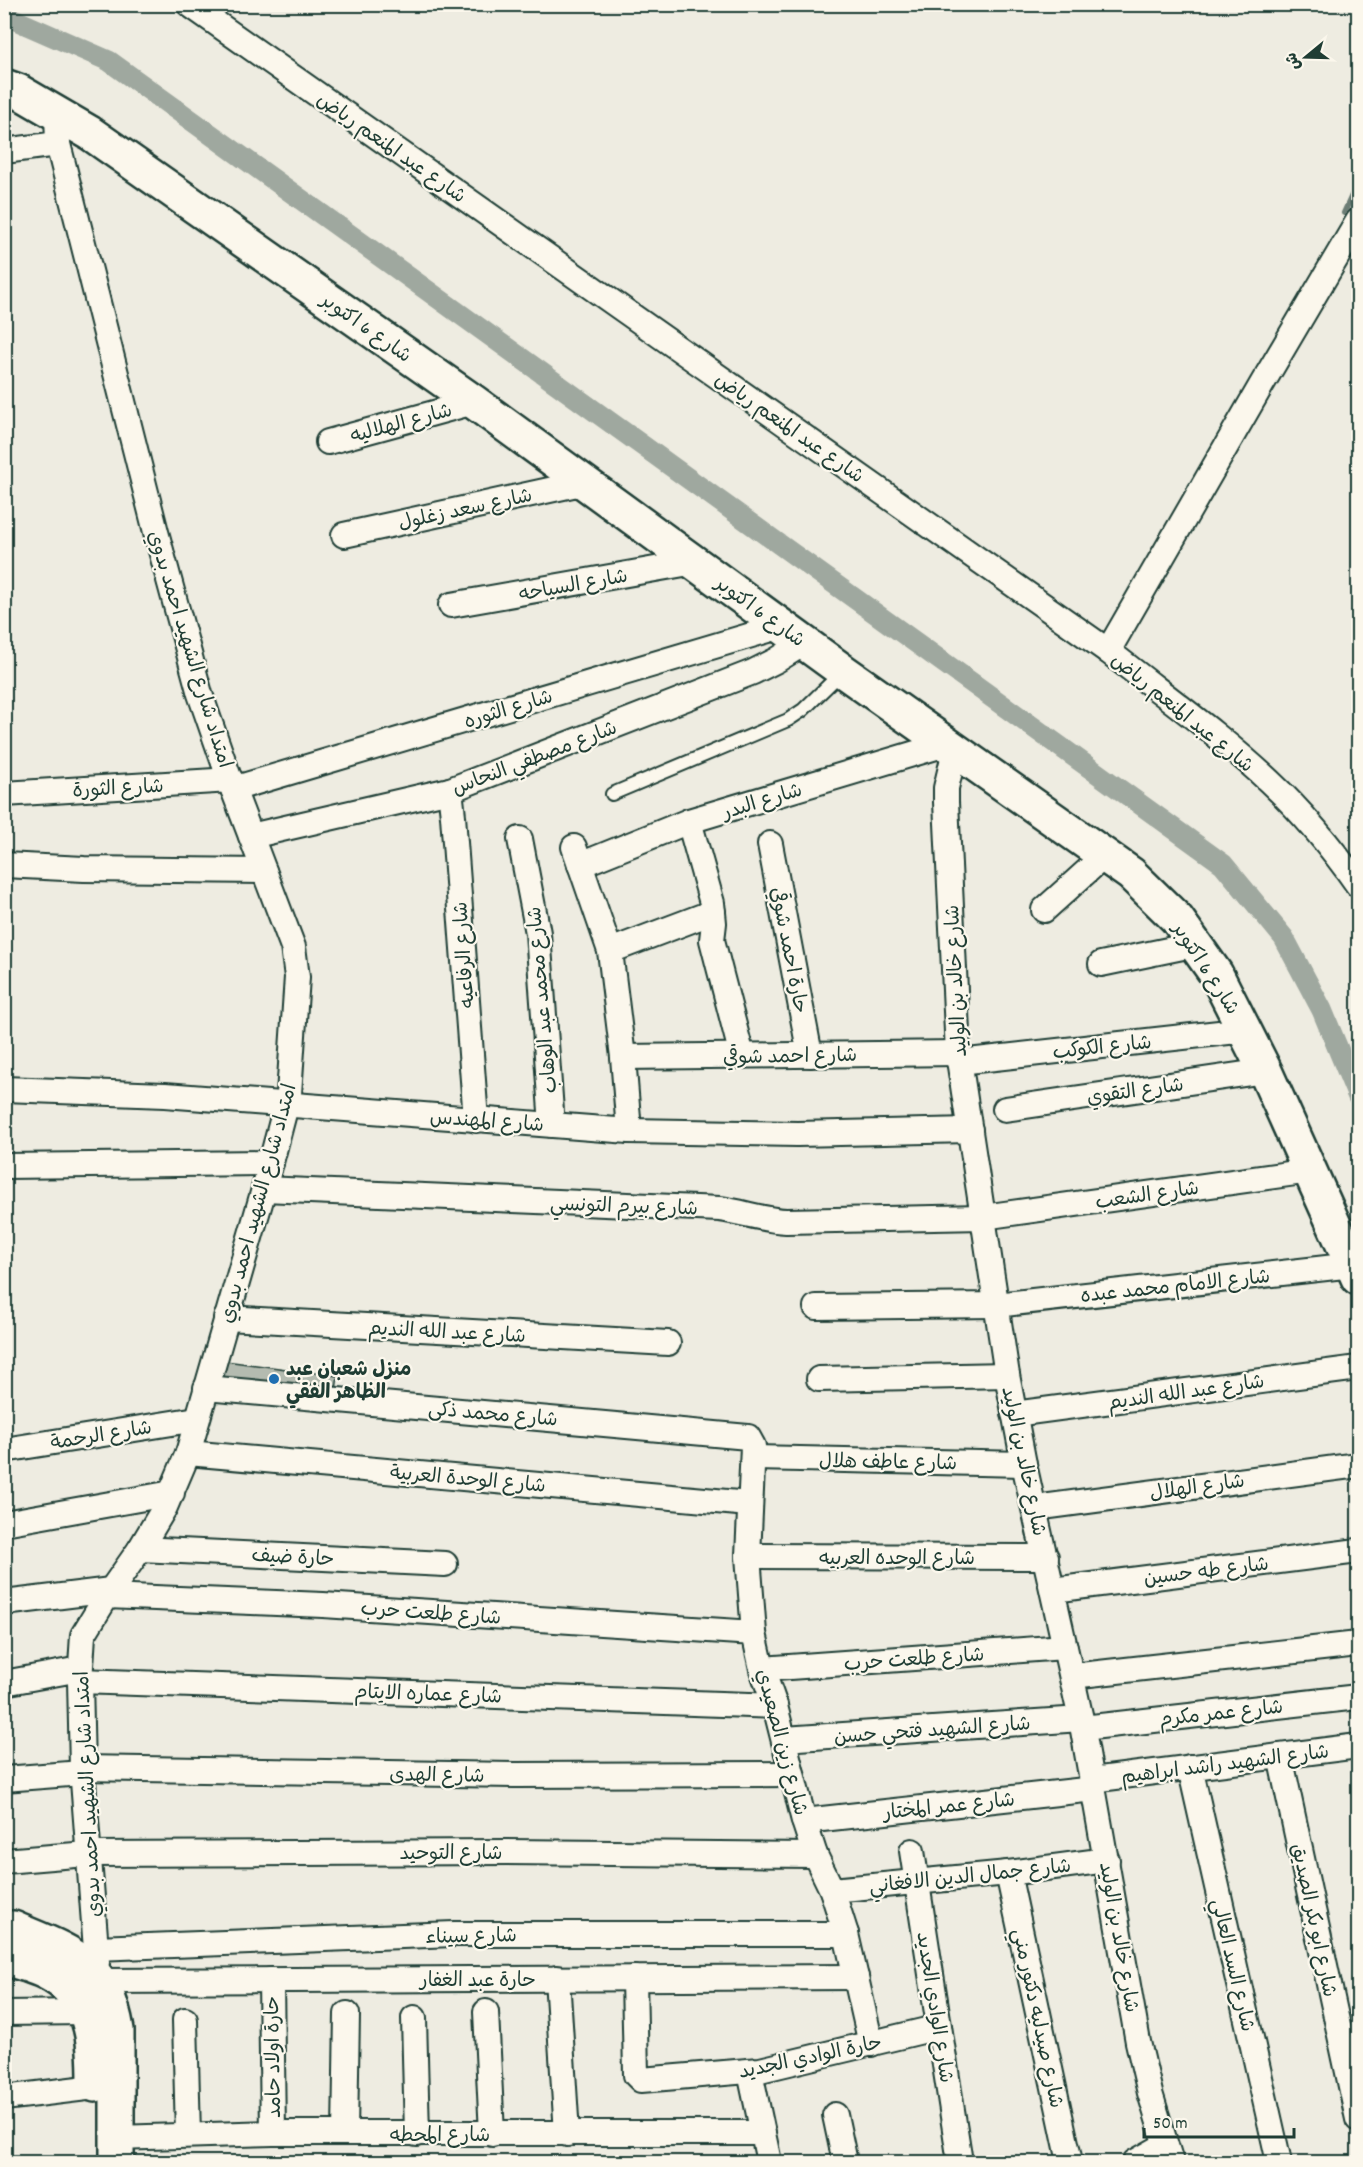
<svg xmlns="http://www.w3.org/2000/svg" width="1363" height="2167" font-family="Dekko,'Playpen Sans Arabic',sans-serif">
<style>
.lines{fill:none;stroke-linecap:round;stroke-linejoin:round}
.stream{stroke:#6c7d74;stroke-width:6}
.canal{stroke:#9fa89f;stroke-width:21}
.building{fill:#b4bbb0;stroke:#1f3d34;stroke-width:1.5}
.lane-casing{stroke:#1f3d34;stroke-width:16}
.street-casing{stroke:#1f3d34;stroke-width:28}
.secondary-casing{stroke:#1f3d34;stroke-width:38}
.lane{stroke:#fbf7ec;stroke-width:12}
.street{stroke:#fbf7ec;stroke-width:24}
.secondary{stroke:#fbf7ec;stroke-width:33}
.poi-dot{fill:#1f6fb2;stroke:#fbf7ec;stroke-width:2}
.labels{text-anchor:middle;stroke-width:4.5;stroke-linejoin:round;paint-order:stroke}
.street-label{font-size:20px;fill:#1f3d34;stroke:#fbf7ec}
.poi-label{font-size:20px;font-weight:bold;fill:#1f3d34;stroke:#fbf7ec;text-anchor:start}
</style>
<rect width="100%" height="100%" fill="#eeece1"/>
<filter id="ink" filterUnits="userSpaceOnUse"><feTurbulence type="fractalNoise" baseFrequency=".0167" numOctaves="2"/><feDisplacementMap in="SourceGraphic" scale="12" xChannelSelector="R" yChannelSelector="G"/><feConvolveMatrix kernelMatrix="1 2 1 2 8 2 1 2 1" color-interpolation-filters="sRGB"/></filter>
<g filter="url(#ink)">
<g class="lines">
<!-- stream -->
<g class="stream">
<polyline points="1344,213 1358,182"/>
<polyline points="1344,1062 1358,1057"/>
</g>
<!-- canal -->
<polyline class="canal" points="4,15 109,61 1223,864 1284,938 1322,1010 1358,1097"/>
</g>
<!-- building -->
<polygon class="building" points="218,1360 338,1376 335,1397 210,1383"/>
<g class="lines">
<defs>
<polyline id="lane" points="612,794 788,720 803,710 841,673"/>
<g id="street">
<path d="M189 4 1108 651C1162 694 1219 734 1269 781 1302 812 1332 848 1358 885"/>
<polyline points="57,113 58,144 156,532 200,694 233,789 293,947 297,977 289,1094 264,1189 188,1453 165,1507 140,1549 107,1596 83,1635 80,1681 82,1768 97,1962 95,1975 88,1981"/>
<polyline points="4,151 58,144"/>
<polyline points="328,442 474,402"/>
<polyline points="344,535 586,482"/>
<polyline points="451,605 695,562"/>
<polyline points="1108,651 1262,384 1358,221"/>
<polyline points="955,750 946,788 946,802 958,1053 1007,1375 1024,1464 1081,1719 1138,2042 1150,2093 1171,2162"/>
<polyline points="233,789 782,626"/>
<polyline points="450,790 453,816 476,1120"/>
<polyline points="4,794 231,780"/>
<polyline points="689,821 712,903 714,923 712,940 742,1056"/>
<polyline points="251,836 450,790 753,672 777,660 804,643"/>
<polyline points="520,839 538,933 552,1125"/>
<polyline points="770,844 810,1055"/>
<polyline points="574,847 610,951 623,1057 629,1131"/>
<polyline points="4,865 84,869 264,871"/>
<polyline points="580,865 689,821 946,744"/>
<polyline points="1044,910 1105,855"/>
<polyline points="610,951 713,912"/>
<polyline points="1101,964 1197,944"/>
<polyline points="623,1057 958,1053"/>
<polyline points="959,1062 1246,1030"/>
<polyline points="4,1089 165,1095 629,1131 797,1134 970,1130"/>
<polyline points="1005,1109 1265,1071"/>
<polyline points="4,1166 271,1163"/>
<path d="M264 1189 720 1209C743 1212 763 1220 786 1221L983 1217 1310 1171"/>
<polyline points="816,1307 996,1305 1353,1265"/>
<polyline points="226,1318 668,1343"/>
<polyline points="819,1379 1007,1375"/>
<polyline points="206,1388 748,1437 753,1446 748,1556 754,1633 762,1669 775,1706 804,1821 815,1855 832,1890 846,1934 871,2044"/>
<polyline points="1014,1414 1358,1368"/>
<polyline points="4,1450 197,1419"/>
<polyline points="188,1453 749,1504"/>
<polyline points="753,1458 1024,1464"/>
<polyline points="1035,1508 1358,1465"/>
<polyline points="4,1523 172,1493"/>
<polyline points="140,1549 445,1564"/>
<polyline points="748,1556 1046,1557"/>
<polyline points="1053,1590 1358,1551"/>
<polyline points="107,1596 323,1605 754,1633"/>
<polyline points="4,1603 111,1590"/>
<polyline points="762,1669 1065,1647"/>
<polyline points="1072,1676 1358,1644"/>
<polyline points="80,1681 775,1706"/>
<polyline points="4,1683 80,1669"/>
<polyline points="1083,1728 1358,1697"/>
<polyline points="784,1739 1081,1719"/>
<polyline points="1280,1756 1358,2119"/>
<polyline points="1190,1767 1279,2162"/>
<polyline points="82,1768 514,1775 792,1774"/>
<polyline points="4,1779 82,1773"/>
<polyline points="1092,1780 1358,1746"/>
<polyline points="804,1821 1094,1789"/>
<polyline points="912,1851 960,2162"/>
<polyline points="4,1861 87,1854 506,1852 815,1855"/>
<polyline points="1008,1873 1070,2162"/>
<polyline points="832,1890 1008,1873 1107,1860"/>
<polyline points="96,1948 454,1934 846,1934"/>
<polyline points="557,1978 567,2134"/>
<polyline points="634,1978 636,2075 641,2080 760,2070 939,2027"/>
<polyline points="271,1980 273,2133"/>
<polyline points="100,1981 856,1977"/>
<polyline points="486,2012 492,2134"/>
<polyline points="4,2013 85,2012"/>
<polyline points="414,2018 417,2134"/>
<polyline points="185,2020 188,2135"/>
<polyline points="750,2072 769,2162"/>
<polyline points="4,2098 95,2087"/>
<polyline points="835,2115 845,2162"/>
<polyline points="345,2133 347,2014"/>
<polyline points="117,2138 273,2133 763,2133"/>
<polyline points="1135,2162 1165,2145"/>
</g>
<g id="secondary">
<polyline points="4,86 18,91 90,133 474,402 843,671 1131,874 1177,919 1216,974 1265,1071 1358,1278"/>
<path d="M4 1929 13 1928C70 1952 106 1961 117 2030V2162"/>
<path d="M4 1958C18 1962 32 1966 45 1972 93 1996 95 2037 95 2085"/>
</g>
</defs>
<!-- lane casing -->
<use href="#lane" class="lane-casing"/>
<!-- street casing -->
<use href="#street" class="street-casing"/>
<!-- secondary casing -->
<use href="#secondary" class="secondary-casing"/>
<!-- lane -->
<use href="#lane" class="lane"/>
<!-- street -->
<use href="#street" class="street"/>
<!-- secondary -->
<use href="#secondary" class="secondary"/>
</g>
</g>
<!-- markers -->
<circle class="poi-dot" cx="274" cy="1379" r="6"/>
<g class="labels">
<!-- street labels -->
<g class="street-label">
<text transform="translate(392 147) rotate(35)" y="7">شارع عبد المنعم رياض</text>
<text transform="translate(367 327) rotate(35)" y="7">شارع 6 اكتوبر</text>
<text transform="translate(401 422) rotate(-15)" y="7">شارع الهلاليه</text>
<text transform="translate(790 427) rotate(35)" y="7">شارع عبد المنعم رياض</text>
<text transform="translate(465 508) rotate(-12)" y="7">شارع سعد زغلول</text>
<text transform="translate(573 584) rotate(-10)" y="7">شارع السياحه</text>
<text transform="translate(761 611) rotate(36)" y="7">شارع 6 اكتوبر</text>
<text transform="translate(191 649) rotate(73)" y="7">امتداد شارع الشهيد احمد بدوي</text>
<text transform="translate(508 708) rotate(-17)" y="7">شارع الثوره</text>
<text transform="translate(1183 712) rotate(39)" y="7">شارع عبد المنعم رياض</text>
<text transform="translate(534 757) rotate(-21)" y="7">شارع مصطفي النحاس</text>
<text transform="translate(118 787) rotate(-3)" y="7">شارع الثورة</text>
<text transform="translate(762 800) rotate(-17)" y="7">شارع البدر</text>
<text transform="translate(790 950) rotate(79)" y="7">حارة احمد شوقي</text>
<text transform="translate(463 955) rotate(-94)" y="7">شارع الرفاعيه</text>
<text transform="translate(1207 968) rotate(57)" y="7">شارع 6 اكتوبر</text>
<text transform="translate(955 981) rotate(-93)" y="7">شارع خالد بن الوليد</text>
<text transform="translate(541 1000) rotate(-95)" y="7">شارع محمد عبد الوهاب</text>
<text transform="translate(1102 1046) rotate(-6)" y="7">شارع الكوكب</text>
<text transform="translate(790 1055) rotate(-1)" y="7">شارع احمد شوقي</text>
<text transform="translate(1135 1090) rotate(-8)" y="7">شارع التقوي</text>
<text transform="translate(487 1120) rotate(4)" y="7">شارع المهندس</text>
<text transform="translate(1147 1194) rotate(-8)" y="7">شارع الشعب</text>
<text transform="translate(257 1203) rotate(-75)" y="7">امتداد شارع الشهيد احمد بدوي</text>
<text transform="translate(624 1205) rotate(2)" y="7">شارع بيرم التونسي</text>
<text transform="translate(1175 1285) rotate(-6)" y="7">شارع الامام محمد عبده</text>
<text transform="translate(447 1331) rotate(3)" y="7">شارع عبد الله النديم</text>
<text transform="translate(1186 1391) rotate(-8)" y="7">شارع عبد الله النديم</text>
<text transform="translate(493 1413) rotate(5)" y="7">شارع محمد ذكى</text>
<text transform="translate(101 1434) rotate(-9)" y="7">شارع الرحمة</text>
<text transform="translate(888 1461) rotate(1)" y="7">شارع عاطف هلال</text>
<text transform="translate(1025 1461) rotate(78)" y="7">شارع خالد بن الوليد</text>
<text transform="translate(468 1478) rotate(5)" y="7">شارع الوحدة العربية</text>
<text transform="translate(1197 1486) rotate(-8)" y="7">شارع الهلال</text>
<text transform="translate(293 1556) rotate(3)" y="7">حارة ضيف</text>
<text x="897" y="1564">شارع الوحده العربيه</text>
<text transform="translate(1206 1570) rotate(-7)" y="7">شارع طه حسين</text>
<text transform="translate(431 1612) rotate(4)" y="7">شارع طلعت حرب</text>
<text transform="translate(914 1658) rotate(-4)" y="7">شارع طلعت حرب</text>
<text transform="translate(428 1693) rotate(2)" y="7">شارع عماره الايتام</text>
<text transform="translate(1221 1712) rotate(-6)" y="7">شارع عمر مكرم</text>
<text transform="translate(932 1729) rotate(-4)" y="7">شارع الشهيد فتحي حسن</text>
<text transform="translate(783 1742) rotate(75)" y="7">شارع زين الصعيدي</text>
<text transform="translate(1225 1763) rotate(-7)" y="7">شارع الشهيد راشد ابراهيم</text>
<text transform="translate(437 1774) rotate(1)" y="7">شارع الهدى</text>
<text transform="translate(87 1794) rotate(-93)" y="7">امتداد شارع الشهيد احمد بدوي</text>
<text transform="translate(949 1805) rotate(-6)" y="7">شارع عمر المختار</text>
<text x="451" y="1859">شارع التوحيد</text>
<text transform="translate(970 1875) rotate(-6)" y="7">شارع جمال الدين الافغاني</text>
<text transform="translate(1315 1920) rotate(78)" y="7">شارع ابو بكر الصديق</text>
<text transform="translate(471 1935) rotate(-1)" y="7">شارع سيناء</text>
<text transform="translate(1120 1937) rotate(80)" y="7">شارع خالد بن الوليد</text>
<text transform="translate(1234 1965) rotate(77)" y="7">شارع السد العالي</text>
<text x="478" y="1986">حارة عبد الغفار</text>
<text transform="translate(936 2007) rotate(81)" y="7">شارع الوادي الجديد</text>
<text transform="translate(1039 2018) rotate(78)" y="7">شارع صيدليه دكتور مني</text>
<text transform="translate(810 2056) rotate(-12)" y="7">حارة الوادي الجديد</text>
<text transform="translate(272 2057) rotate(-91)" y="7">حارة اولاد حامد</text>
<text x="440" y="2141">شارع المحطه</text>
</g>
<!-- poi labels -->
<g class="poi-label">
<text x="286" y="1375">منزل شعبان عبد<tspan x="286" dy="23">الظاهر الفقي</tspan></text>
</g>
</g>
<!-- margin -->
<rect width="1363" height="2167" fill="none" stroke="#fbf7ec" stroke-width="24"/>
<rect x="12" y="12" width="1339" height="2143" fill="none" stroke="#1f3d34" stroke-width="2" filter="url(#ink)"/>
<!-- north arrow -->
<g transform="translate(1306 57) rotate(251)" stroke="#fbf7ec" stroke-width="4.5" paint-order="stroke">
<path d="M0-4.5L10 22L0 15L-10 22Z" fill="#1f3d34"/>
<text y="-9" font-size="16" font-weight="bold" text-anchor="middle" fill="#1f3d34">ش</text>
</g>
<!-- scale -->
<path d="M1144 2128v9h150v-9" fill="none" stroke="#1f3d34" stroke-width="3"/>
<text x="1153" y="2128" font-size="18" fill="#1f3d34" stroke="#fbf7ec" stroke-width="4.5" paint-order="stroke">50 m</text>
</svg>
